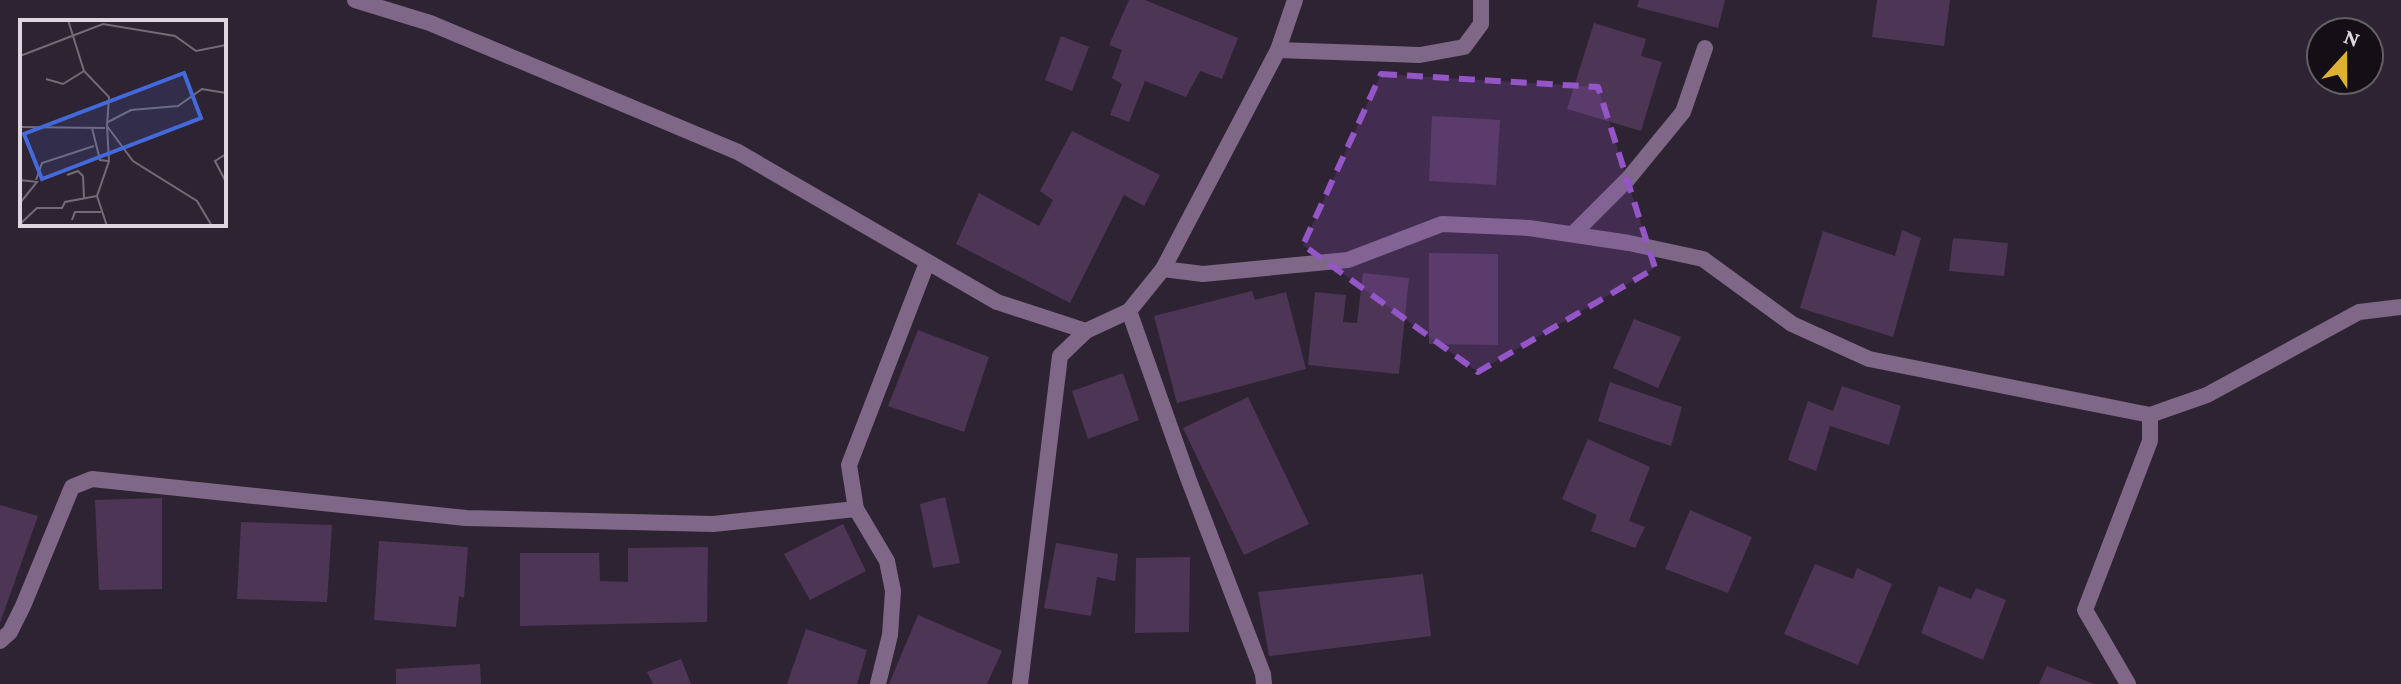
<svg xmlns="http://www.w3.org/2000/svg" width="2401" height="684" font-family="'Crimson Pro',serif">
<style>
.building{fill:#4d3556}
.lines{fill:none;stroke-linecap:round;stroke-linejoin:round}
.street{stroke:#7e6787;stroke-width:16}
.marked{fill:#9456c7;fill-opacity:0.2;stroke:#9456c7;stroke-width:6;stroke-dasharray:16 10;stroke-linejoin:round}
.inset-road{fill:none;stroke:#746b78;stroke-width:2}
.view{fill:#4369da;fill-opacity:0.15;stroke:#4369da;stroke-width:4}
.inset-edge{fill:none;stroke:#ddd6e0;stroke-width:4}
</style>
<rect width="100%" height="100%" fill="#2e2332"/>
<!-- building -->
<g class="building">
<polygon points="1129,0 1145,0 1238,38 1222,79 1200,71 1186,97 1145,81 1129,122 1110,115 1122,84 1112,78 1122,50 1109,45"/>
<polygon points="1639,0 1725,0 1718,28 1637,7"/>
<polygon points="1877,0 1950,0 1944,46 1872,37"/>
<polygon points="1594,23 1646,39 1641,56 1662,62 1641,131 1567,109"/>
<polygon points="1061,36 1089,47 1072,91 1045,80"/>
<polygon points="1432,116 1500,120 1496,185 1429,181"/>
<polygon points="1072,131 1160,175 1144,206 1124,195 1070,303 956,244 979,193 1039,226 1053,200 1040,191"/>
<polygon points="1902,230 1921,238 1893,337 1800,308 1823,231 1895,256"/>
<polygon points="1953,238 2008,243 2004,276 1949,271"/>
<polygon points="1429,253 1498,254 1498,345 1429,344"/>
<polygon points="1363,273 1409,278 1399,374 1308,365 1315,292 1346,295 1343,322 1357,323"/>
<polygon points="1252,291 1255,300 1286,292 1306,369 1177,403 1154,316"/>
<polygon points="1634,319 1681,337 1658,388 1613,368"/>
<polygon points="918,330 989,357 964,432 888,406"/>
<polygon points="1123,373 1139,420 1088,439 1072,391"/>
<polygon points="1610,382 1682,407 1671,446 1598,421"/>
<polygon points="1842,386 1901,406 1889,445 1830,426 1816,471 1788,460 1808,401 1833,411"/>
<polygon points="1248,397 1309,524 1244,555 1183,428"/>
<polygon points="1588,439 1650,467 1629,521 1645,527 1635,548 1591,531 1597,515 1562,499"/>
<polygon points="945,497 960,563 933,568 920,504"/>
<polygon points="162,498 162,589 99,590 95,500"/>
<polygon points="0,505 38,516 0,623"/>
<polygon points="1690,510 1752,537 1728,593 1665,569"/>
<polygon points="241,522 332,525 327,602 237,599"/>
<polygon points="843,524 866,571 810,600 784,554"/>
<polygon points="379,541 468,547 464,598 459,596 456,627 374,620"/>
<polygon points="1056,543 1118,554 1115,581 1097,577 1091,616 1044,608"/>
<polygon points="708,547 707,622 520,626 520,553 599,553 600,581 628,582 628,548"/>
<polygon points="1190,557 1189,632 1135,633 1136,558"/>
<polygon points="1815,564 1853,579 1857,568 1892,584 1858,665 1784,634"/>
<polygon points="1423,574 1431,636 1269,656 1258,592"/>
<polygon points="1939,586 1971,599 1976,588 2006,600 1983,660 1921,633"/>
<polygon points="918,615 1002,651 987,684 889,684"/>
<polygon points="806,629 867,650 857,684 787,684"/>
<polygon points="681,659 691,684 653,684 647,672"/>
<polygon points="480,664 481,684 396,684 396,669"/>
<polygon points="2047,666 2094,684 2039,684"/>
</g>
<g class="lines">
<!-- street -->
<g class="street">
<polyline points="355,0 430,23 738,152 997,302 1086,331"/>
<polyline points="1278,50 1420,55 1464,47 1481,24 1481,0"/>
<polyline points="1573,234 1628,179 1683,112 1705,48"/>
<polyline points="1163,269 1203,274 1348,260 1442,224 1529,228 1629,243 1703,259 1792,324 1869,359 2150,415 2207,395 2359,312 2401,307"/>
<polyline points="0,641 10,632 23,606 72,487 92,479 466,518 713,524 856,509"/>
<polyline points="878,684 890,635 893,591 887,561 856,509 849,465 927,263"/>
<polyline points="1020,684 1060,356 1086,331 1129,311"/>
<polyline points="1264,684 1263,674 1188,478 1129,311 1163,269 1278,50 1295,0"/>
<polyline points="2128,684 2085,610 2150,441 2150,415"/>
</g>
</g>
<!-- marked area -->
<path class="marked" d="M1381 74 1598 87 1655 268 1478 372 1303 245Z"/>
<!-- overview -->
<g transform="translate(20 20)">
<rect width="206" height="206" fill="#2e2332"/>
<path class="inset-road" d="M48 0 64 51 89 77 87 106 113 141 177 181 192 206M0 36 83 4 155 16 176 31 206 25M26 59 43 64 64 51M88 102 111 90 158 86 182 69 206 73M0 107 85 108M72 108 80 140 88 141M206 134 195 141 206 162M47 155 58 151 63 156 64 178M0 160 17 162 0 183M16 160 22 143 74 126M52 200 55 192H81M0 204 17 188H42L45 182 77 176M87 206 77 176 89 141 87 106"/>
<path class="view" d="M164 53 181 98 22 159 4 114Z"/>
<rect width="206" height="206" class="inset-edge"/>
</g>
<!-- north arrow -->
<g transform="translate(2345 56) rotate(21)"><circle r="38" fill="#130f15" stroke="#645f66" stroke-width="2"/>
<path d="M0-6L14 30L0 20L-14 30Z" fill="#e0b034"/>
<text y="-12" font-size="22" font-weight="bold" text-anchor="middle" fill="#ddd6e0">N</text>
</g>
</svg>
